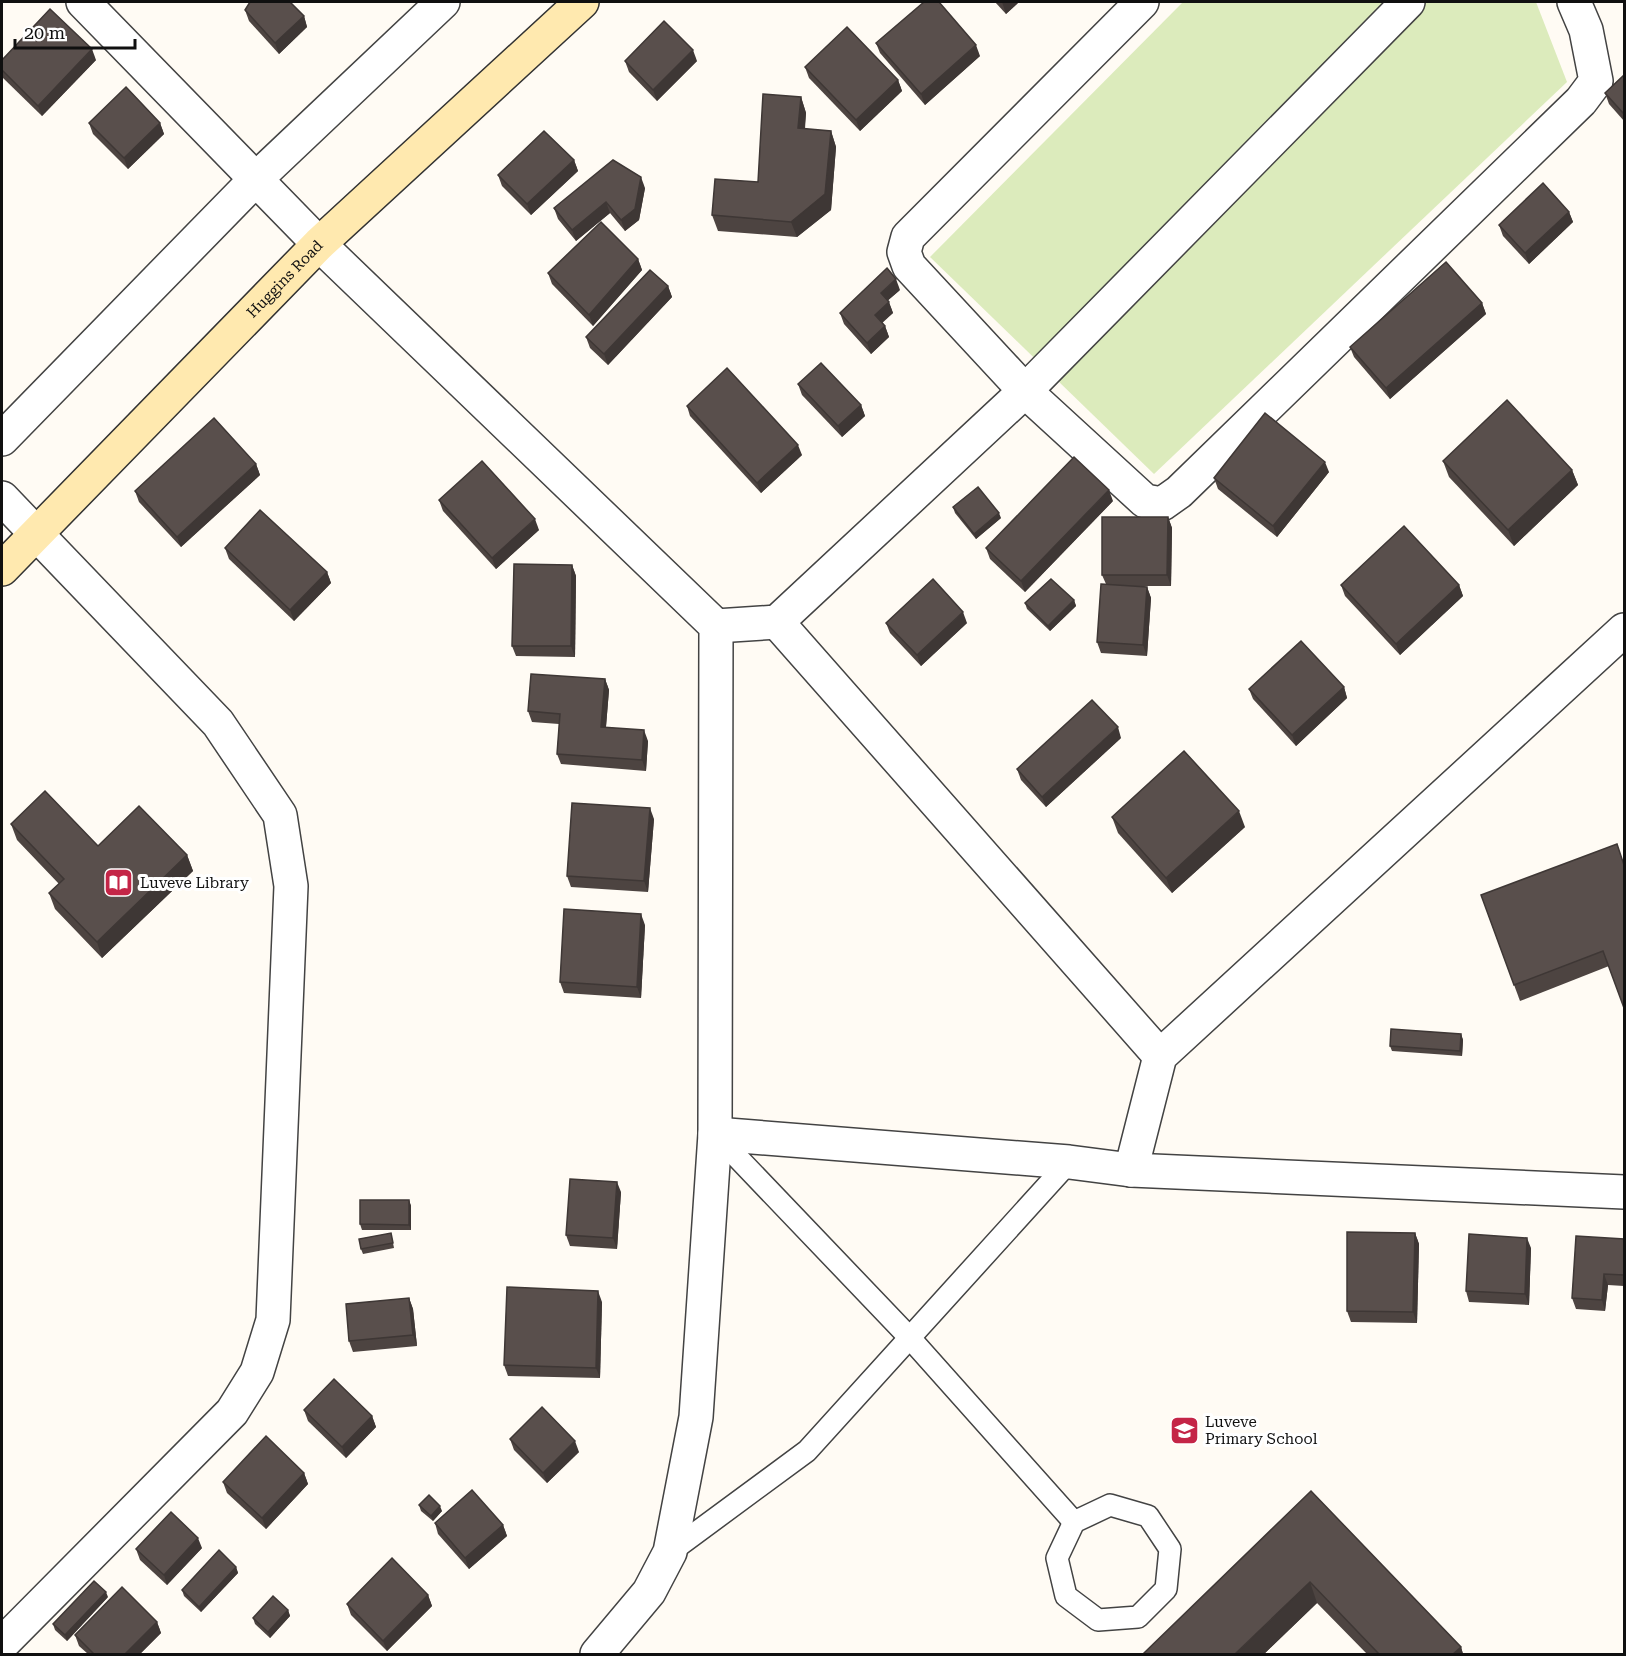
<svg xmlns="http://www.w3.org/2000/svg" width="1626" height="1656" font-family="'Roboto Serif',serif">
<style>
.green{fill:#dcebbc}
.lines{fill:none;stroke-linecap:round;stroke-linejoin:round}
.lane-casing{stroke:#434343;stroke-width:24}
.street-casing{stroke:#434343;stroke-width:36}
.secondary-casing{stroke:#323232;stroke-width:36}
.lane{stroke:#fff;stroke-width:21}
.street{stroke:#fff;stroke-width:33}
.secondary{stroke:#ffe9af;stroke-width:33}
.wall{fill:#4d4441}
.shaded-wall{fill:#3e3735}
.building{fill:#594f4c;stroke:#3e3735;stroke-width:1.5}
.labels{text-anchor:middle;stroke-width:6;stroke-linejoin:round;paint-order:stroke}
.street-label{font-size:15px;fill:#101010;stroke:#fff}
.poi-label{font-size:15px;fill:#101010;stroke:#fff;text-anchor:start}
</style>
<rect width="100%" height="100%" fill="#fffbf4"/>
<!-- green -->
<polygon class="green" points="1183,2 1536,2 1567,82 1154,474 930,257"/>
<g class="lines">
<defs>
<g id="lane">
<polyline points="715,1134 909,1337 1074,1522"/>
<polygon points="1110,1505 1148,1516 1170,1549 1166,1589 1138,1617 1098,1620 1066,1596 1057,1558 1074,1522"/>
<polyline points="670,1552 807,1451 1069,1162"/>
</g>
<g id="street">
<polyline points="83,2 319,244 716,626 715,1134 696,1417 670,1552 649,1592 597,1654"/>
<polyline points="1142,2 908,237 904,252 909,266 1025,391 1145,501 1162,504 1179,492 1581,101 1596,81 1586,30 1574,2"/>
<polyline points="2,439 256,179 443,2"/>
<polyline points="2,498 218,723 280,815 291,886 273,1320 257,1372 232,1412 2,1644"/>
<polyline points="777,622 1160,1056"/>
<polyline points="716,626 777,622 1025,391 1408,2"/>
<polyline points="715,1134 1069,1162 1131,1170 1624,1192"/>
<polyline points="1131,1170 1160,1056 1624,630"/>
</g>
<g id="secondary">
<path id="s1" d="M2 569 319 244 582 2"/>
</g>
</defs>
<!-- lane casing -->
<use href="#lane" class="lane-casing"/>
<!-- street casing -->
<use href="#street" class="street-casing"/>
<!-- secondary casing -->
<use href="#secondary" class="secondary-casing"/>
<!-- lane -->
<use href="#lane" class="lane"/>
<!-- street -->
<use href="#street" class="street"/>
<!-- secondary -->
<use href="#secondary" class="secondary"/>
</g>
<!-- wall -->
<g class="wall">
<polygon points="995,2 1019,2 1006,14"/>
<polygon points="245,10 304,16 307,27 279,54 249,21"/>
<polygon points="876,43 980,56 925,105 880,53"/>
<polygon points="2,60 96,60 42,116 2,77"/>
<polygon points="625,61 697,61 657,101 629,72"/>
<polygon points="805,67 898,80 902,91 860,131 809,78"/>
<polygon points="1624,75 1624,121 1609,104 1605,93"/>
<polygon points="801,97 806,113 805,129 831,131 836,147 831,210 797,237 718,231 712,215 758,182"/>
<polygon points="89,123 160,123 164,134 128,169 93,134"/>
<polygon points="574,160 578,171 531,215 502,186 498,175"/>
<polygon points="645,188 639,220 625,231 610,213 576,241 558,219 554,208"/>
<polygon points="1569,212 1573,222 1529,264 1503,236 1499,225"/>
<polygon points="638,259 642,270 593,326 552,284 548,273"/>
<polygon points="668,286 672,297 608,365 590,348 586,337"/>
<polygon points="900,290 888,300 893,313 882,322 885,326 889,337 871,354 844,324 840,313"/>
<polygon points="1482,303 1486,314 1390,399 1354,357 1350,347"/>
<polygon points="798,384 861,405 865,416 842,437 802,395"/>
<polygon points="687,406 802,455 761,493 690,416"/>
<polygon points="1443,461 1572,470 1578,485 1514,546 1449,477"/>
<polygon points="256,464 260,475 181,547 139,502 135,491"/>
<polygon points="1329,472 1277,537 1218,489 1214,478"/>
<polygon points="439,500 539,530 496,569 443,511"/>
<polygon points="1113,501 1025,592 990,559 986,548"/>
<polygon points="953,507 1001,518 976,539 955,513"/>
<polygon points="1168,517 1172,528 1171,586 1129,586 1147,587 1151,598 1147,656 1101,653 1097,642 1106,584 1102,575"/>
<polygon points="225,548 327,572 331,583 294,621 229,559"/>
<polygon points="572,565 576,576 575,657 516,656 512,646"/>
<polygon points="1341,585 1459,585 1463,596 1400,655 1345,596"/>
<polygon points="1074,600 1076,606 1050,631 1027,609 1025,603"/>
<polygon points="886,623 967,623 921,666 890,633"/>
<polygon points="605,679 609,690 606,727 648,741 646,771 561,764 557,754 559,724 532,722 528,711"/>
<polygon points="1344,687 1347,698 1296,746 1253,699 1249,689"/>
<polygon points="1121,738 1046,807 1021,780 1017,769"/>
<polygon points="1112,817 1245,827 1172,893 1118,833"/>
<polygon points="654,819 648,892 571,887 567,876"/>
<polygon points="11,824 98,846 187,855 193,871 102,958 55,909 49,893 59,884 17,840"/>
<polygon points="1624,865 1609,966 1520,1001 1481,895"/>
<polygon points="645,925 641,998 564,993 560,982"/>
<polygon points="1461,1034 1463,1040 1462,1056 1392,1051 1390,1046"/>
<polygon points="621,1192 617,1249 570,1246 566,1235"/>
<polygon points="409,1200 411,1206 411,1230 362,1230 360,1224"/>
<polygon points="391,1233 394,1248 363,1254 361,1249"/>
<polygon points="1415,1233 1419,1244 1417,1323 1351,1322 1347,1311"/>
<polygon points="1624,1239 1624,1286 1608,1285 1605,1311 1576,1309 1572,1298"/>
<polygon points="1531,1248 1529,1305 1469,1302 1466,1291"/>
<polygon points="409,1298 413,1309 417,1346 353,1352 349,1341"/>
<polygon points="602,1302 600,1378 508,1376 504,1365"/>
<polygon points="304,1410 372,1416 376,1427 346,1458 308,1421"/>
<polygon points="510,1439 579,1452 547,1483 514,1450"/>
<polygon points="304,1473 308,1484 266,1529 227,1493 223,1482"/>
<polygon points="1311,1491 1461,1647 1463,1654 1367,1654 1317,1603 1264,1654"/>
<polygon points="419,1505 442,1511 433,1521 421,1511"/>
<polygon points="435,1523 503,1525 507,1536 469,1569 438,1534"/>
<polygon points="202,1548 167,1585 140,1560 136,1549"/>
<polygon points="236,1567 238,1573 201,1612 184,1596 182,1590"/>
<polygon points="428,1595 432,1606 387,1651 351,1615 347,1604"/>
<polygon points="108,1597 67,1641 55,1630 53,1624"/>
<polygon points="288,1610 290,1616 270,1638 255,1624 253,1618"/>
<polygon points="157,1622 161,1633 140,1654 88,1654 79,1646 75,1635"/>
</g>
<!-- shaded-wall -->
<g class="shaded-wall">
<polygon points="1002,2 1019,2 1006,14"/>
<polygon points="304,16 307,27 279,54 275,43"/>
<polygon points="976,45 980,56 925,105 921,94"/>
<polygon points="92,49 96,60 42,116 38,106"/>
<polygon points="693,50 697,61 657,101 653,90"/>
<polygon points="898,80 902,91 860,131 856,120"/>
<polygon points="801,97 806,113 803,144 798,128"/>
<polygon points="160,123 164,134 128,169 124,158"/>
<polygon points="831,131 836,147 831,210 797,237 791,222"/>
<polygon points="574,160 578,171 531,215 527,204"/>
<polygon points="641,177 645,188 639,220 625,231 621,220"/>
<polygon points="606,202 610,213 576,241 572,230"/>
<polygon points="1569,212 1573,222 1529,264 1525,253"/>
<polygon points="638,259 642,270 593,326 589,315"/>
<polygon points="896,279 900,290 885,303 881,293"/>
<polygon points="668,286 672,297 608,365 604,354"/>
<polygon points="889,302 893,313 879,326 875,315"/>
<polygon points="1482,303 1486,314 1390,399 1386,388"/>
<polygon points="885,326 889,337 871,354 867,343"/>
<polygon points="861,405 865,416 842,437 838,426"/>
<polygon points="798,445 802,455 761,493 757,483"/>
<polygon points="1325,462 1329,472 1277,537 1273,526"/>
<polygon points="256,464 260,475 181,547 177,537"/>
<polygon points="1572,470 1578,485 1514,546 1508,530"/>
<polygon points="1109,490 1113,501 1025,592 1021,581"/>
<polygon points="999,513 1001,518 976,539 974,534"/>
<polygon points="1168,517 1172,528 1171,586 1167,575"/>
<polygon points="535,519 539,530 496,569 492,558"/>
<polygon points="572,565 576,576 575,657 571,646"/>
<polygon points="327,572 331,583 294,621 290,610"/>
<polygon points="1459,585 1463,596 1400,655 1396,644"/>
<polygon points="1147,587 1151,598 1147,656 1143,645"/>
<polygon points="1074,600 1076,606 1050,631 1048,626"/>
<polygon points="963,612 967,623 921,666 917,655"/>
<polygon points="605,679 609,690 605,738 601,727"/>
<polygon points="1344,687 1347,698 1296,746 1292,735"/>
<polygon points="1118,727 1121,738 1046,807 1042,797"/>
<polygon points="644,730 648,741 646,771 642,760"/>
<polygon points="650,808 654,819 648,892 644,881"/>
<polygon points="1239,811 1245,827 1172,893 1166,878"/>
<polygon points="187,855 193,871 102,958 97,942"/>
<polygon points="641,914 645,925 641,998 637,987"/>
<polygon points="1461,1034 1463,1040 1462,1056 1460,1051"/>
<polygon points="617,1182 621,1192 617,1249 613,1238"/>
<polygon points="409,1200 411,1206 411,1230 409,1225"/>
<polygon points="1415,1233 1419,1244 1417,1323 1413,1312"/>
<polygon points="1527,1238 1531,1248 1529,1305 1525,1294"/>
<polygon points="1604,1274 1608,1285 1605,1311 1602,1300"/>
<polygon points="598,1291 602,1302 600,1378 596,1368"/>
<polygon points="409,1298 413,1309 417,1346 413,1335"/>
<polygon points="372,1416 376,1427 346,1458 342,1447"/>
<polygon points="575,1441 579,1452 547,1483 543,1473"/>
<polygon points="304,1473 308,1484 266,1529 262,1518"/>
<polygon points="440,1506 442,1511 433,1521 431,1516"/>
<polygon points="503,1525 507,1536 469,1569 465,1558"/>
<polygon points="198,1538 202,1548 167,1585 164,1575"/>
<polygon points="236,1567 238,1573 201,1612 199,1607"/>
<polygon points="1310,1582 1317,1603 1264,1654 1235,1654"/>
<polygon points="106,1592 108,1597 67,1641 65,1635"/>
<polygon points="428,1595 432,1606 387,1651 383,1641"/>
<polygon points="288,1610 290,1616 270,1638 268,1632"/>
<polygon points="157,1622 161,1633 140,1654 125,1654"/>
<polygon points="1461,1647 1463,1654 1453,1654"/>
</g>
<!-- building -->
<g class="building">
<polygon points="250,2 290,2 304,16 275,43 245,10"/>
<polygon points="924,2 939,2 976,45 921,94 876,43"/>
<polygon points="50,9 92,49 38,106 2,70 2,60"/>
<polygon points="664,21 693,50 653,90 625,61"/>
<polygon points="847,27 898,80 856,120 805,67"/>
<polygon points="1624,75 1624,114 1605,93"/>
<polygon points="126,87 160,123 124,158 89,123"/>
<polygon points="763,94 801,97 798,128 831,131 825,194 791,222 712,215 715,179 758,182"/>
<polygon points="544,131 574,160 527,204 498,175"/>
<polygon points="613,160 641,177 635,209 621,220 606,202 572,230 554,208"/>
<polygon points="1543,183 1569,212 1525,253 1499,225"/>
<polygon points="601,222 638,259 589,315 548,273"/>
<polygon points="1446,262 1482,303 1386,388 1350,347"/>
<polygon points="887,268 896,279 881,293 889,302 875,315 885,326 867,343 840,313"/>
<polygon points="650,270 668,286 604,354 586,337"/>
<polygon points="821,363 861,405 838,426 798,384"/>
<polygon points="727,368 798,445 757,483 687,406"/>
<polygon points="1507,400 1572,470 1508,530 1443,461"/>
<polygon points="1265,413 1325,462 1273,526 1214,478"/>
<polygon points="214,418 256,464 177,537 135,491"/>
<polygon points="1074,457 1109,490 1021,581 986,548"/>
<polygon points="482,461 535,519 492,558 439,500"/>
<polygon points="978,487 999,513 974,534 953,507"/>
<polygon points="260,510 327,572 290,610 225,548"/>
<polygon points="1102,517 1168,517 1167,575 1102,575"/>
<polygon points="1404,526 1459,585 1396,644 1341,585"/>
<polygon points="514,564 572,565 571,646 512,646"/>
<polygon points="933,579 963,612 917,655 886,623"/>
<polygon points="1051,579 1074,600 1048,626 1025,603"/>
<polygon points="1101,584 1147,587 1143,645 1097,642"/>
<polygon points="1301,641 1344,687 1292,735 1249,689"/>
<polygon points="531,674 605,679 601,727 644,730 642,760 557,754 560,714 528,711"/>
<polygon points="1092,700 1118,727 1042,797 1017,769"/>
<polygon points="1184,751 1239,811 1166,878 1112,817"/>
<polygon points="45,791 98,846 139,806 187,855 97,942 49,893 64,879 11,824"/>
<polygon points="572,803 650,808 644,881 567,876"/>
<polygon points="1617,844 1624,865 1624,1008 1603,951 1514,985 1481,895"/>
<polygon points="564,909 641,914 637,987 560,982"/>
<polygon points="1391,1029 1461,1034 1460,1051 1390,1046"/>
<polygon points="570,1179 617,1182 613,1238 566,1235"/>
<polygon points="360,1200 409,1200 409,1225 360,1224"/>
<polygon points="1347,1232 1415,1233 1413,1312 1347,1311"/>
<polygon points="391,1233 393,1243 361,1249 359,1239"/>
<polygon points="1469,1234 1527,1238 1525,1294 1466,1291"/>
<polygon points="1576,1236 1624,1239 1624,1275 1604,1274 1602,1300 1572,1298"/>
<polygon points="507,1287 598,1291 596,1368 504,1365"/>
<polygon points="409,1298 413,1335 349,1341 346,1304"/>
<polygon points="334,1379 372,1416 342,1447 304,1410"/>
<polygon points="542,1407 575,1441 543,1473 510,1439"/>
<polygon points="266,1436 304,1473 262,1518 223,1482"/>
<polygon points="472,1490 503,1525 465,1558 435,1523"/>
<polygon points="1311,1491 1461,1647 1453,1654 1379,1654 1310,1582 1235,1654 1143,1654"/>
<polygon points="429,1495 440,1506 431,1516 419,1505"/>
<polygon points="171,1512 198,1538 164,1575 136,1549"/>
<polygon points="219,1550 236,1567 199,1607 182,1590"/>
<polygon points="392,1558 428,1595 383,1641 347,1604"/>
<polygon points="94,1581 106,1592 65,1635 53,1624"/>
<polygon points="122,1587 157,1622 125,1654 94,1654 75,1635"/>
<polygon points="273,1596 288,1610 268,1632 253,1618"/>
</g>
<!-- icons -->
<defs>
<symbol id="library-square" viewBox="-11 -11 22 22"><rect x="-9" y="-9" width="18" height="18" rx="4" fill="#c42547" stroke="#fff"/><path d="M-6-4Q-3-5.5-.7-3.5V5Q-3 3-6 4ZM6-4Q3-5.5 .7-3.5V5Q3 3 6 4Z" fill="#fff"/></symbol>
<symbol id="school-square" viewBox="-11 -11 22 22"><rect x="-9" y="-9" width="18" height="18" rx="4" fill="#c42547" stroke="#fff"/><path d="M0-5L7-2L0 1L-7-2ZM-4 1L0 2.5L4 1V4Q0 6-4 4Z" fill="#fff"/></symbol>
</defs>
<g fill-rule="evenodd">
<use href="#library-square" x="102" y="866" width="33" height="33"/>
<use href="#school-square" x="1168" y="1414" width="33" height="33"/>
</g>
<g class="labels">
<!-- street labels -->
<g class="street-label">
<text dy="5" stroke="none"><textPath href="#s1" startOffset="405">Huggins Road</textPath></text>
</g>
<!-- poi labels -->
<g class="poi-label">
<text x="140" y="888">Luveve Library</text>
<text x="1205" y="1427">Luveve<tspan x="1205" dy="17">Primary School</tspan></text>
</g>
</g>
<!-- border -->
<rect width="1626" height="1656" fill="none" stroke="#101010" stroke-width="6"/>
<!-- scale -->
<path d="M15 39v9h120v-9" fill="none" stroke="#101010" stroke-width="3"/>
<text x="24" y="39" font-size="18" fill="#101010" stroke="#ffffff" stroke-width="4.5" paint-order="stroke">20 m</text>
</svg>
